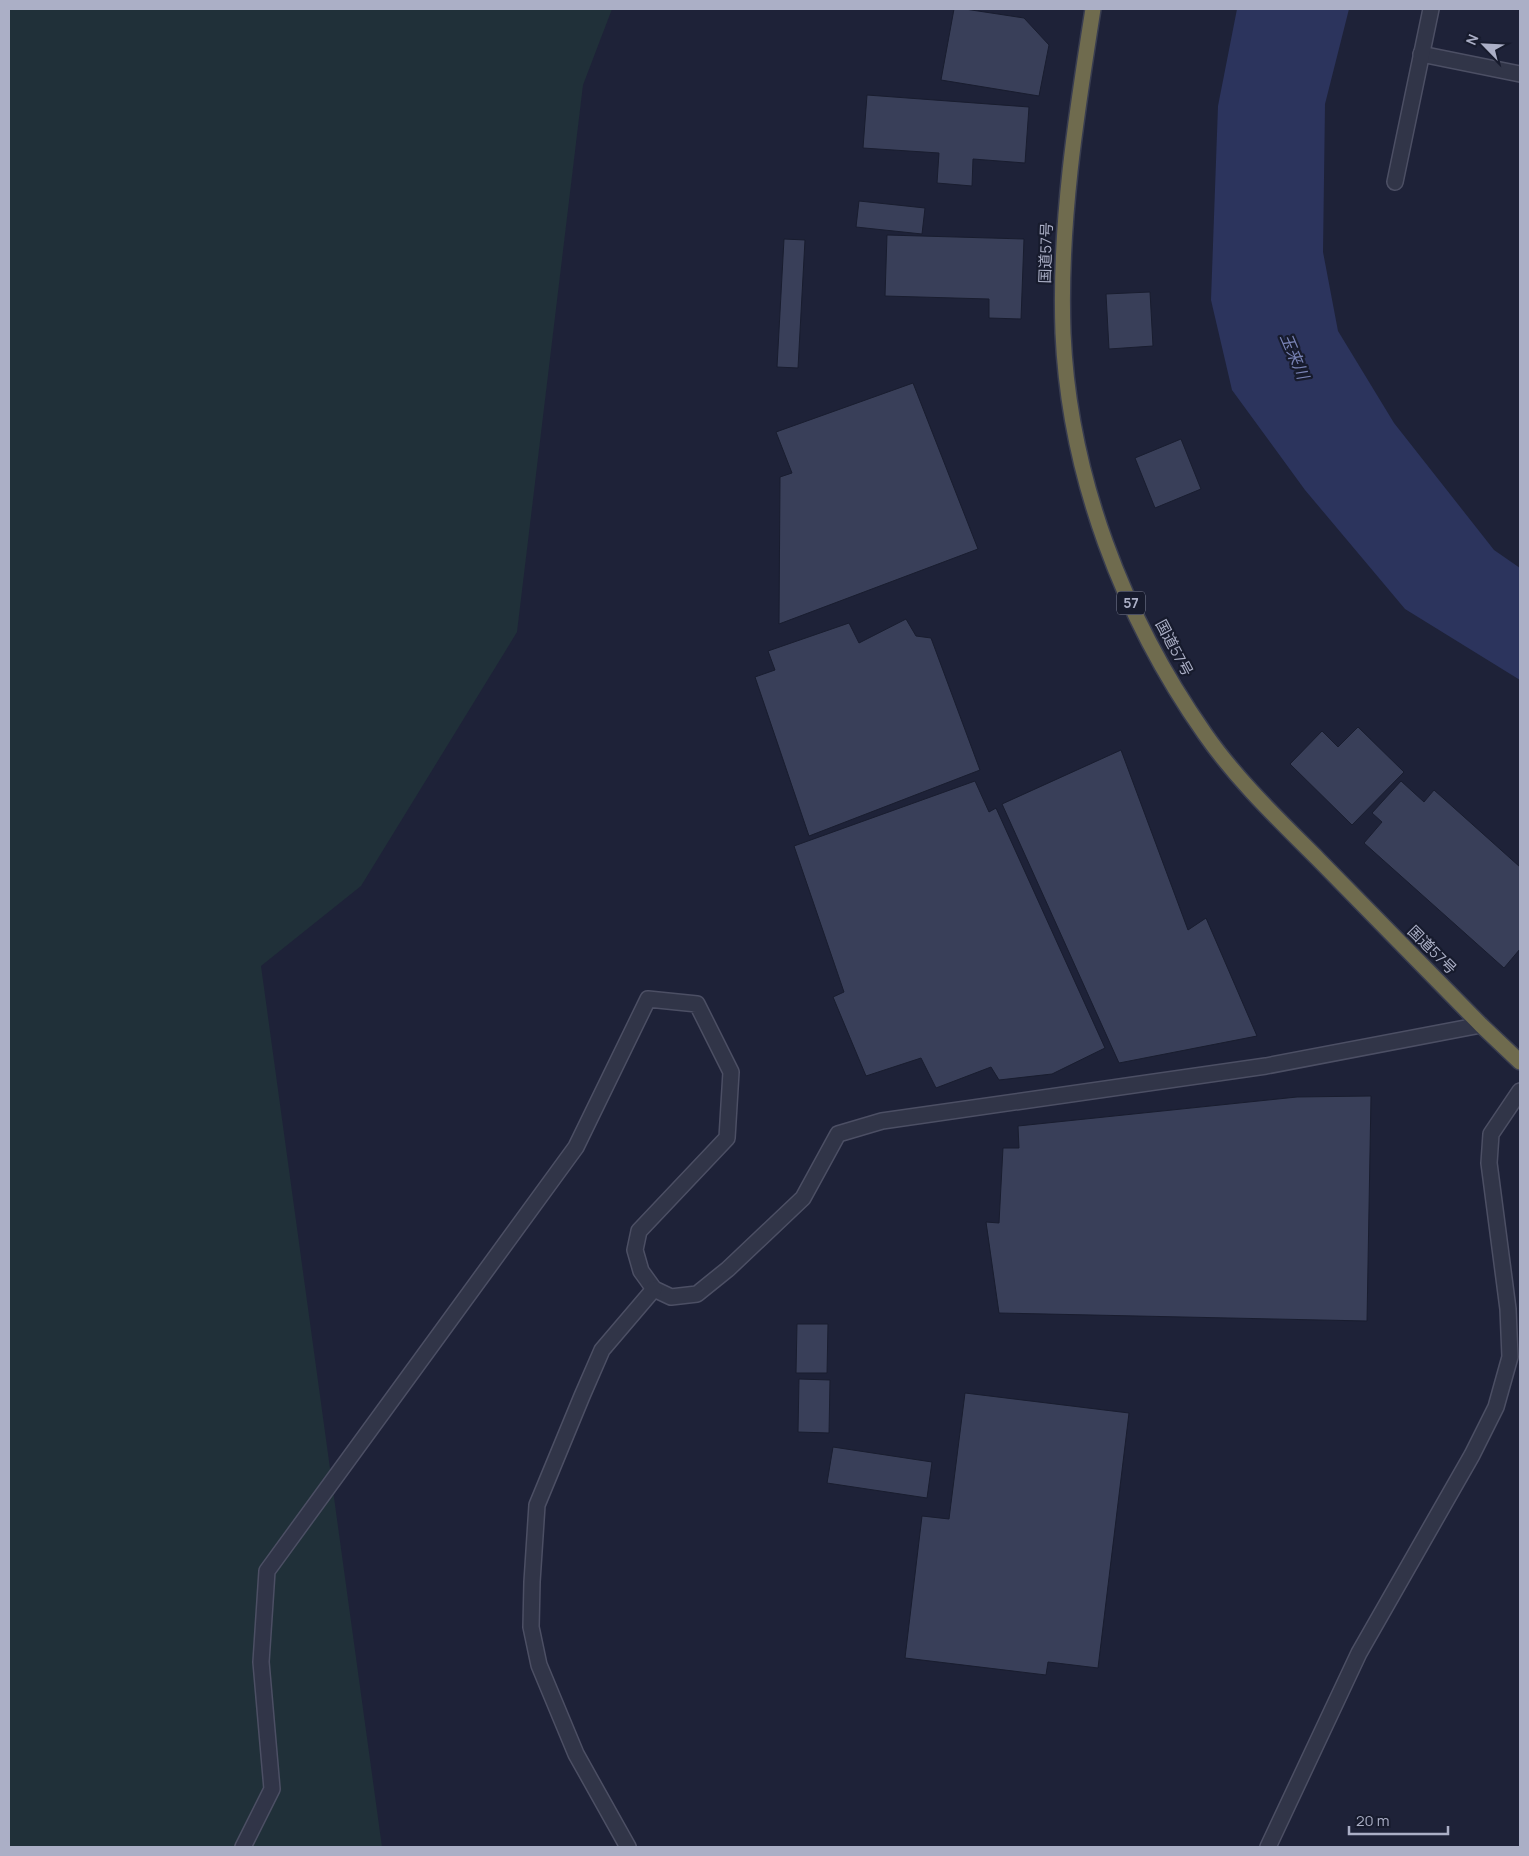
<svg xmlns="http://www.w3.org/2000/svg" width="1529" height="1856" font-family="Manrope,'Noto Sans JP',sans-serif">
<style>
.green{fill:#203039}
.water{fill:#2c345d}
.building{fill:#393f59;stroke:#191d2f}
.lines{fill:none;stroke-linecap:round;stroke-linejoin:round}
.minor-casing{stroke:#4c4f64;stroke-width:18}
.highway-casing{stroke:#393d50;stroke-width:18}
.minor{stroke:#313548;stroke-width:15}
.highway{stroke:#6f6b4e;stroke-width:15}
.labels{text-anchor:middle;stroke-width:4.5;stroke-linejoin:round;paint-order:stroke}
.shield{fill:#171b2d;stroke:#7f8398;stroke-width:1}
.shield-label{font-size:14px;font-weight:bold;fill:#abafc6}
.street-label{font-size:15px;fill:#abafc6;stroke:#171b2d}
.water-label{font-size:16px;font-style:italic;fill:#7983b5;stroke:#171b2d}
</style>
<rect width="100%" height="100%" fill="#1e2238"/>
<!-- green -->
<polygon class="green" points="9,9 612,9 583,85 517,632 361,886 261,966 382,1847 9,1847"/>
<!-- water -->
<polygon class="water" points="1237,9 1349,9 1325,104 1323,252 1338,331 1394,423 1494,550 1520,568 1520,680 1405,609 1305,490 1232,390 1211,300 1218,106"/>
<!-- building -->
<g class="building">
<polygon points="954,9 965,9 1024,18 1049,45 1039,96 941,80"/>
<polygon points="867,95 1029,107 1025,163 973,159 972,186 937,183 939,153 863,148"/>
<polygon points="859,201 925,208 922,234 856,227"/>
<polygon points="887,235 1024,239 1021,319 989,318 989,299 885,296"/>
<polygon points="784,239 805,240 798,368 777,367"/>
<polygon points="1150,292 1153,346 1109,349 1106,294"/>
<polygon points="913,383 978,549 779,624 780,477 792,473 776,432"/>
<polygon points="1181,439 1201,489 1155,508 1135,458"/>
<polygon points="906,619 916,636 931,638 980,770 809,836 755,677 775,670 768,651 849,623 859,643"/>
<polygon points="1358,727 1404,772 1352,825 1290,764 1322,731 1338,747"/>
<polygon points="1121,750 1188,930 1206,918 1257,1036 1119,1063 1002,804"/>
<polygon points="975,781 989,812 996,808 1105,1048 1052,1074 999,1080 991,1067 936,1088 921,1058 866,1076 833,997 844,992 794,846"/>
<polygon points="1401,781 1424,802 1434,790 1520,867 1520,949 1504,968 1364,843 1382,822 1372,813"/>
<polygon points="1371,1096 1367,1321 999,1313 986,1222 999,1223 1003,1148 1019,1148 1018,1126 1297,1097"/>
<polygon points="797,1324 828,1324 827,1373 796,1373"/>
<polygon points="799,1379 830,1380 829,1433 798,1432"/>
<polygon points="965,1393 1129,1413 1098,1668 1048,1662 1046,1675 905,1658 922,1516 949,1519"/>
<polygon points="833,1447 932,1462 927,1498 827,1483"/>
</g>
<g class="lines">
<defs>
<g id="minor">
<polyline points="1421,54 1520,74"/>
<polyline points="1395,182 1431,9"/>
<polyline points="243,1847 272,1789 261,1662 267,1571 576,1147 648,999 697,1004 731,1072 727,1138 639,1231 635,1250 641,1271 654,1289 671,1297 697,1294 728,1269 803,1198 838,1134 882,1121 1266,1066 1481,1025"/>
<polyline points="628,1847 576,1754 539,1665 531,1627 532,1582 537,1505 582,1396 602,1350 654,1289"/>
<polyline points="1268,1847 1359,1653 1472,1455 1496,1407 1510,1357 1508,1309 1489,1163 1491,1134 1520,1091"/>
</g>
<path id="highway" d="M1093 9C1076 116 1059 224 1063 333 1069 475 1123 617 1205 734 1237 780 1278 819 1318 859 1372 914 1427 970 1481 1025L1520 1062"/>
</defs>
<!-- minor casing -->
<use href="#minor" class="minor-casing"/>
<!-- highway casing -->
<use href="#highway" class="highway-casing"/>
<!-- minor -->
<use href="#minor" class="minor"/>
<!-- highway -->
<use href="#highway" class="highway"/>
</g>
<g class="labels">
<!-- shield labels -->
<rect class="shield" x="1117" y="591.5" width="28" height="23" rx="4"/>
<g class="shield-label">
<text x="1131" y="608">57</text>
</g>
<!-- street labels -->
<g class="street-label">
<text transform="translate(1046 253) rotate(-88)" y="5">国道57号</text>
<text transform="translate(1174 648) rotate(62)" y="5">国道57号</text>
<text transform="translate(1432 950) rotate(45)" y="5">国道57号</text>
</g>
<!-- water labels -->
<g class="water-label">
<text transform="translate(1295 356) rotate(67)" y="6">玉来川</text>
</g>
</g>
<!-- border -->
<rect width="1529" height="1856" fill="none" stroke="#abafc6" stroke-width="20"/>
<!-- north arrow -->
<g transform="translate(1484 45) rotate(294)" stroke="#171b2d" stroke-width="4" paint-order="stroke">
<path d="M0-4L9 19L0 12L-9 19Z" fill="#abafc6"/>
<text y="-8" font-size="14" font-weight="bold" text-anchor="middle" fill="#abafc6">N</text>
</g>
<!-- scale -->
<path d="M1349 1826v8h99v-8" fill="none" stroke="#abafc6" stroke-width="2.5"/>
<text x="1356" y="1826" font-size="15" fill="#abafc6" stroke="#171b2d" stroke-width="4" paint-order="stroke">20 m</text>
</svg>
